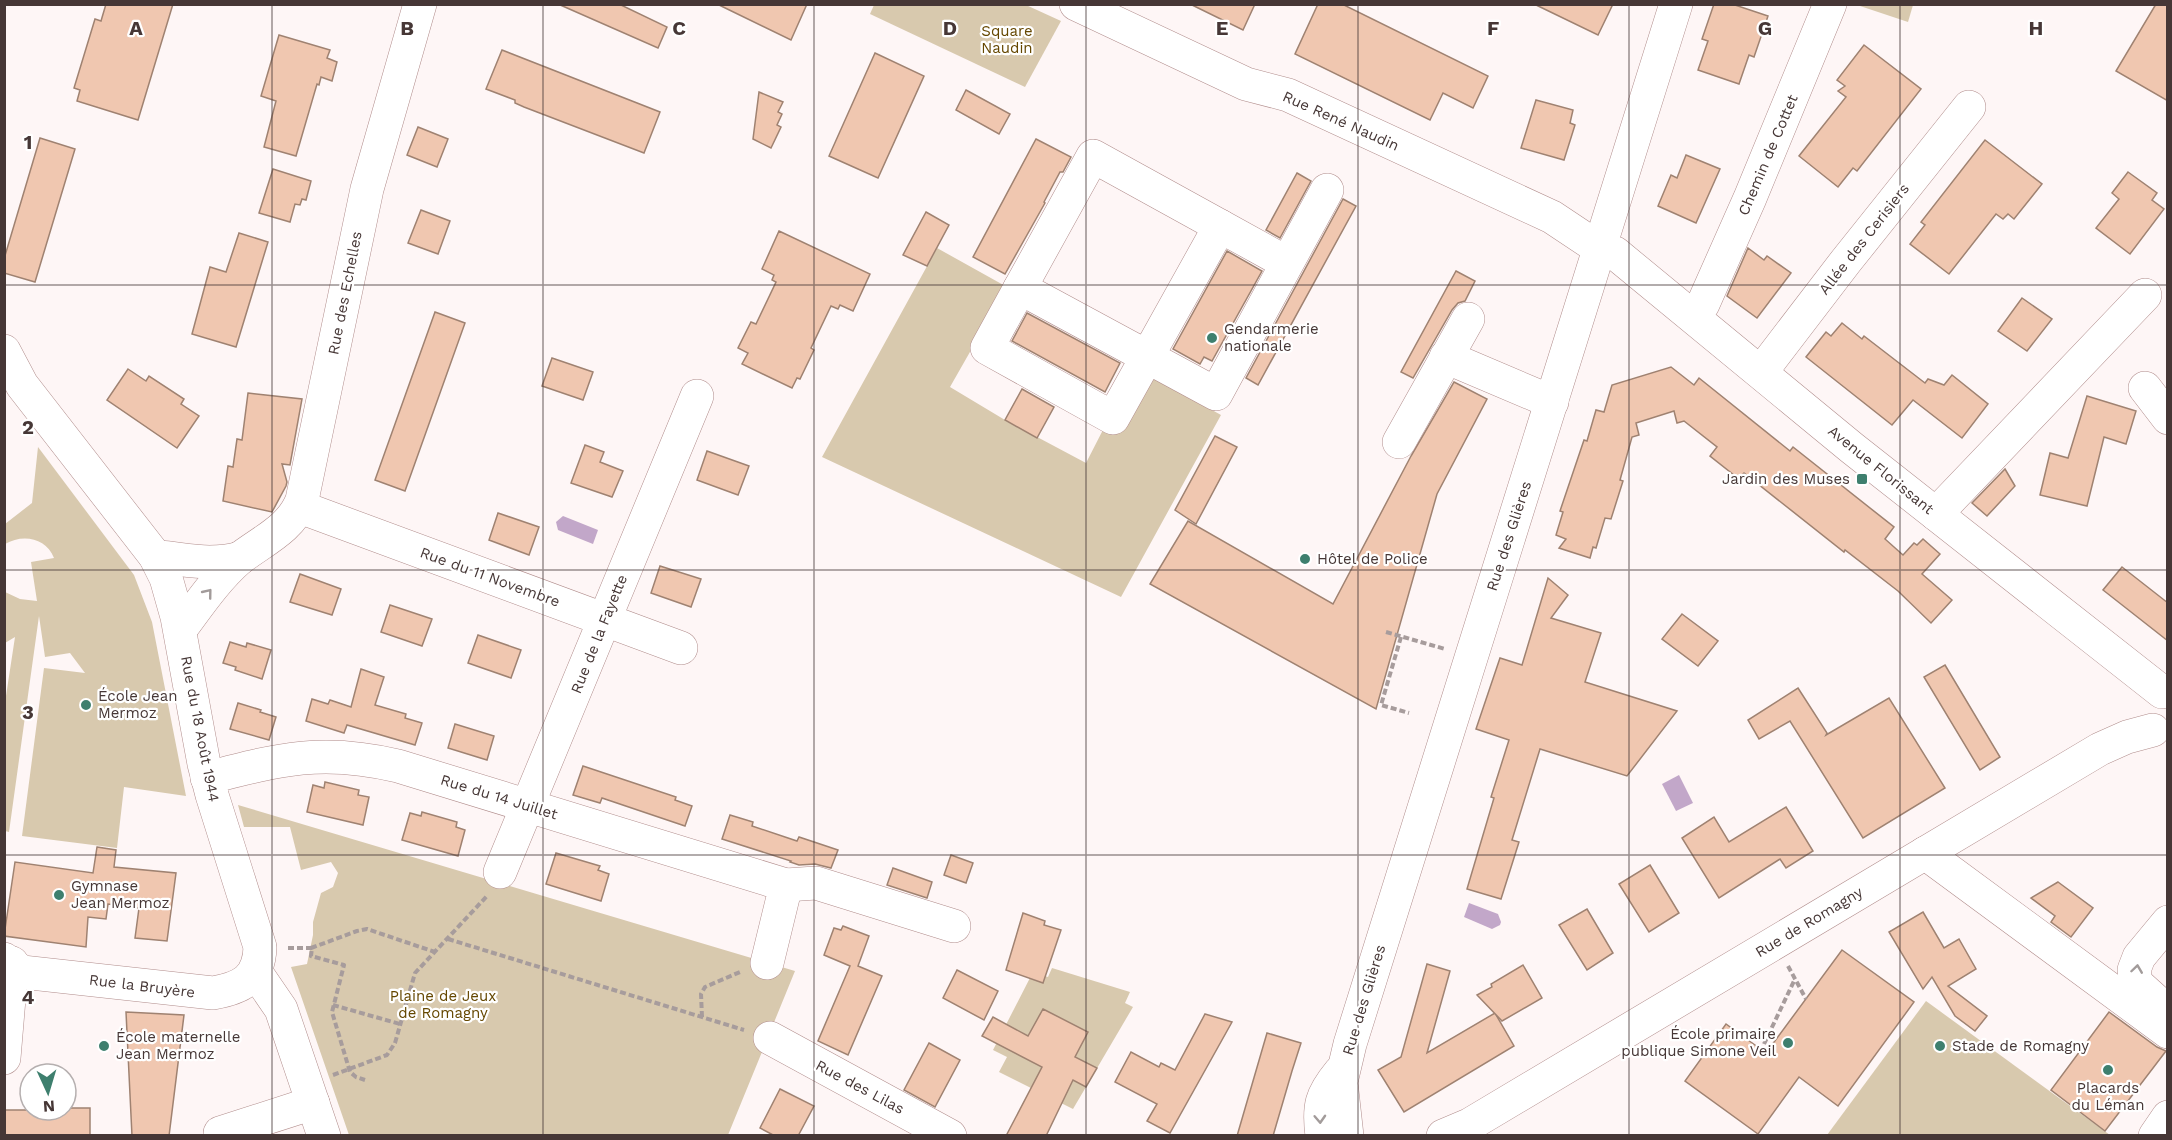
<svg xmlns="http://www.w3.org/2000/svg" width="2172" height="1140" font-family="'Work Sans',sans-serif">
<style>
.green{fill:#d8c9ae}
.water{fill:#c2a7c9}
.building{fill:#f0c7b0;stroke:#9f8271;stroke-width:1.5}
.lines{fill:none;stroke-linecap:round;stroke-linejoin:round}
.minor-casing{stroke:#b18d8c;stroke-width:34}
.path{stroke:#a79c9c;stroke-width:4;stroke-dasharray:6 3;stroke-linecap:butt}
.minor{stroke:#fff;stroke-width:33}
.oneway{stroke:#a29b9a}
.grid{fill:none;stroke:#463736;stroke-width:1.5;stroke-opacity:0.55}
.poi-dot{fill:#3e7f6e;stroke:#fff;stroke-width:2}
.labels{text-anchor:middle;stroke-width:4.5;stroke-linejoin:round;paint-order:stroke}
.park-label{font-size:15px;fill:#654700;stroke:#fff}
.street-label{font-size:15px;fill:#463736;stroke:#fff}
.poi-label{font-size:15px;fill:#463736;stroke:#fff;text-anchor:start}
.grid-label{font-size:20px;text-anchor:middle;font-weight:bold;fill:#463736;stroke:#fff;stroke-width:4.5;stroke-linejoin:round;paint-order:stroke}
</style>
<rect width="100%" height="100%" fill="#fef6f6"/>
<!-- green -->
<g class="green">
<polygon points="1026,5 1061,21 1025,87 870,14 874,5"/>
<polygon points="1857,5 1913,5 1908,22"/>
<polygon points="937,248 1007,287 950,387 1005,420 1086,463 1106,424 1151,376 1221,415 1121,597 822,457"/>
<path d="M38 447 134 575 152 622 186 796 124 787 117 848 22 836 44 668 85 673 70 653 45 657 39 616 9 832 5 831 4 709 15 637 5 643V592L20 599 37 601 31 562 54 558C46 537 22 534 5 544V524L32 503Z"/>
<polygon points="238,805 795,971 728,1135 349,1135 291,967 307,964 313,935 313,922 321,893 333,887 338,873 331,862 301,870 290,827 244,827"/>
<polygon points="1052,968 1130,992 1125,1003 1133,1007 1073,1109 999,1072 1007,1057 993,1050 1033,972 1048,977"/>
<polygon points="1926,1001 2110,1135 1827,1135"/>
</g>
<!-- water -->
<g class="water">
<polygon points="563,516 598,530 593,544 558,530 556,522"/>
<polygon points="1679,775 1693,803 1676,811 1662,784"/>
<polygon points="1469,903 1498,914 1501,922 1500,925 1492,929 1464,917"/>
</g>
<!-- building -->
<g class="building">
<polygon points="106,4 173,4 138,120 77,101 80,90 74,88 95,19 101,21"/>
<polygon points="558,4 619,4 667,27 658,48"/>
<polygon points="717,4 807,4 791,40"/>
<polygon points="1190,4 1255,4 1243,30"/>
<polygon points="1318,4 1342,4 1488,76 1473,108 1443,93 1430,120 1295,54"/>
<polygon points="1534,4 1613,4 1598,35"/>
<polygon points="1714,4 1732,4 1768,16 1754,57 1749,55 1739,84 1698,70 1708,41 1702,39"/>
<polygon points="2156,4 2168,4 2168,101 2116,71"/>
<polygon points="279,35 330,50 327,58 337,62 332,81 321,77 319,85 317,84 296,156 264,147 276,101 261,96"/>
<polygon points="1864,45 1921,89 1857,171 1853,168 1838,187 1799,156 1846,97 1838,91 1845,86 1837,80"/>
<polygon points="502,50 660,112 644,153 524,107 515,103 515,100 486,89"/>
<polygon points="875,53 924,76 878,178 829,156"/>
<polygon points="966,90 1010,114 999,134 956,110"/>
<polygon points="759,92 783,102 778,112 782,114 777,125 781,127 771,148 753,139"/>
<polygon points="1536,100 1573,110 1570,123 1575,125 1564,160 1521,148"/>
<polygon points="418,127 448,139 437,167 407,155"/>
<polygon points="40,138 75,149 35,282 4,273 4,259"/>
<polygon points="1036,139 1071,157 1063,172 1060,172 1044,202 1045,203 1005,274 973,257"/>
<polygon points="1985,140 2042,184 2014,219 2008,214 2003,219 1996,214 1949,274 1910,244 1925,225 1921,222"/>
<polygon points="1686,155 1720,169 1696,223 1658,206 1671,175 1677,178"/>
<polygon points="273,169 311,181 306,200 302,199 300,205 295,204 290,222 259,213"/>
<polygon points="2128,172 2157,193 2152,200 2164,209 2130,254 2096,228 2119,199 2112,193"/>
<polygon points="1297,173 1311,181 1280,238 1266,230"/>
<polygon points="1343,199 1356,206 1258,385 1246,378"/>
<polygon points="421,210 450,221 438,254 408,243"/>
<polygon points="926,212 949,225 927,266 903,255"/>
<polygon points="779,231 870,274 853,311 840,305 838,309 831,306 811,348 814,350 800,379 797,378 792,388 742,364 748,353 738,348 751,322 756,324 776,282 772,280 774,275 762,269"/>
<polygon points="239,233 268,242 236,347 192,334 210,267 226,272"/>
<polygon points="1748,248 1764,260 1767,256 1791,273 1757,318 1727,296"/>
<polygon points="1227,251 1262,271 1212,361 1204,357 1200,364 1173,349"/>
<polygon points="1456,271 1475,281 1465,301 1458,303 1452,310 1413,378 1401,372"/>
<polygon points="2022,298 2052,319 2027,351 1998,331"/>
<polygon points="435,312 465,323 405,491 375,480"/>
<polygon points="1027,313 1120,363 1105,392 1012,341"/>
<polygon points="1842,323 1862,339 1864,336 1925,383 1928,379 1944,385 1952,375 1988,404 1962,438 1913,400 1892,425 1806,357 1826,332 1831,336"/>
<polygon points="552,358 593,372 583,400 542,386"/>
<polygon points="1671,367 1694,385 1699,378 1790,451 1793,447 1894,527 1885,539 1903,555 1914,543 1917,545 1923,539 1940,554 1922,574 1952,600 1931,623 1898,591 1845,550 1844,552 1744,473 1739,479 1710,456 1717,447 1684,421 1677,423 1674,411 1636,423 1639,435 1632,437 1620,480 1623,481 1611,519 1605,518 1596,548 1593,547 1590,558 1559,548 1566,539 1556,535 1563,512 1560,511 1584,440 1587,441 1596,410 1604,412 1612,385"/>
<polygon points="128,369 146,381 149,376 184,399 181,404 199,416 177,448 107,400"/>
<polygon points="1454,382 1487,399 1437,494 1376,709 1150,584 1188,521 1333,604 1411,456"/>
<polygon points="1022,389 1054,407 1037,438 1005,420"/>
<polygon points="248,393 302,399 290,465 282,464 287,482 286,486 272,512 223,501 228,466 233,467 237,439 242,440"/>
<polygon points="2087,396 2136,411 2126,444 2104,437 2087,506 2040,495 2050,453 2068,458"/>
<polygon points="1215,436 1237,447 1196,524 1175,510"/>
<polygon points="585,445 604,452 600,462 623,471 612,497 571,483"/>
<polygon points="707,451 749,466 738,495 697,480"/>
<polygon points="2005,469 2015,486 1987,516 1972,503"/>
<polygon points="498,513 539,527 529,555 489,540"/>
<polygon points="660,566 701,579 691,607 651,593"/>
<polygon points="2122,567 2168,603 2168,641 2103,590"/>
<polygon points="300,574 341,589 332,615 290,602"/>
<polygon points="1548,578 1568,595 1551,618 1601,633 1585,682 1677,711 1627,776 1540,749 1512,840 1519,842 1501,899 1467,889 1494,798 1491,797 1509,740 1476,729 1500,658 1522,665"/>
<polygon points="390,605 432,619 422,646 381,632"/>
<polygon points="1682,614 1718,641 1698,666 1662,639"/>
<polygon points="478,635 521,650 511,678 468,663"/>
<polygon points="230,642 246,647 247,643 271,650 262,679 235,670 236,667 223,663"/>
<polygon points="1945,665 2000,757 1980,770 1924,677"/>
<polygon points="361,669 384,677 375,705 406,714 405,718 422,723 415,745 347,725 344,733 306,721 312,699 328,704 330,700 351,707"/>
<polygon points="1798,688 1827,733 1826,735 1889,698 1945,788 1863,838 1790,721 1759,739 1748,720"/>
<polygon points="238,703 261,710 260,712 276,717 269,740 230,729"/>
<polygon points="455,724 494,736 487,760 448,748"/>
<polygon points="583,766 676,797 675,800 692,806 685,826 602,798 600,803 573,795"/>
<polygon points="325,782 359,790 358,795 369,797 363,825 307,812 313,785 324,788"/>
<polygon points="1786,807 1813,851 1786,868 1780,859 1719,898 1682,838 1714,817 1729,842"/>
<polygon points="422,812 457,822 456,827 465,830 458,856 402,840 410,813 421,816"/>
<polygon points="730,815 753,822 752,826 797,841 799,837 838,850 831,868 815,864 799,865 790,862 791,861 722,839"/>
<polygon points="97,847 116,850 114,867 176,873 167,941 135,938 139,908 108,904 106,919 88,917 86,947 4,936 15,862 93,873"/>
<polygon points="556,853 600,866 598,870 609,874 601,901 546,884"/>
<polygon points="951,855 973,863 966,883 944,875"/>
<polygon points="1650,865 1679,913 1649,932 1619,884"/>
<polygon points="893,868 932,882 927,898 887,885"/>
<polygon points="2058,882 2093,908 2071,937 2051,922 2055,916 2031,898"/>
<polygon points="1587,909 1613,953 1587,970 1559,925"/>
<polygon points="1923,912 1944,948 1959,939 1976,969 1948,986 1987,1016 1975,1031 1955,1016 1932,977 1923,989 1889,932"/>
<polygon points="1023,913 1045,921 1044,925 1061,930 1043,983 1006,970"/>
<polygon points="843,926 869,936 858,966 882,976 848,1055 818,1041 850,966 824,955 834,928 841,930"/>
<polygon points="1842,950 1914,1002 1838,1106 1799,1077 1758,1134 1685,1081 1726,1024 1766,1053"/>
<polygon points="1427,964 1450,971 1427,1053 1495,1013 1514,1046 1404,1112 1378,1070 1401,1057"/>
<polygon points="1523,965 1542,998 1502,1021 1477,995 1492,987 1491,984"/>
<polygon points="957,970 998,991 984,1020 943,998"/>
<polygon points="1043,1009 1088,1032 1075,1057 1097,1068 1086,1087 1073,1080 1046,1136 1006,1136 1042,1067 982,1036 993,1017 1028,1036"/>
<polygon points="126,1012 184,1015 169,1136 132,1136"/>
<polygon points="2109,1012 2157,1047 2166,1051 2105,1131 2051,1090"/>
<polygon points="1205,1014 1232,1022 1170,1133 1147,1121 1157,1104 1115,1082 1131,1052 1159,1067 1161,1063 1175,1070"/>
<polygon points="1267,1033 1301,1043 1292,1071 1273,1136 1237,1136"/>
<polygon points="929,1043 960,1060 935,1107 904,1090"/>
<polygon points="780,1089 814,1106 798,1136 775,1136 760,1128"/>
<polygon points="66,1108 90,1108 90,1136 4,1136 4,1110 66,1110"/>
</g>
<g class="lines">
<defs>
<g id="minor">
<polyline points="1076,4 1246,84 1288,95 1552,217 1600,249 1615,253 1852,448 2162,692"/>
<polyline points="1287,263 1220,226 1113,418 987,348 1020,288 1216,394 1327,190"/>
<polyline points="1020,288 1093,156 1220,226"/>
<polyline points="1703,304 1750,198 1830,4"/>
<path d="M4 351 22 385 155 556 166 578 177 617 204 764 212 795 260 947C259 979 242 988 213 993L22 972 4 959"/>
<polyline points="1446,357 1552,402"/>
<polyline points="1761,372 1846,261 1969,107"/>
<polyline points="2145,388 2168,418"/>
<polyline points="1399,442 1468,319"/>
<polyline points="300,507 681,648"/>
<polyline points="1936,514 2145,295"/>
<path d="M155 556C184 560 212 566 240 558"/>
<path d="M180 630C198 606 216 579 239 559 262 541 291 529 302 500L367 189 420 4"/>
<path d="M207 778C280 759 323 748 398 766L786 885 767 963"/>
<polyline points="1925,853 2168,1032"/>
<polyline points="500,872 697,396"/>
<polyline points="786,885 816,883 954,926"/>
<polyline points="255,971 281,1009 324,1136"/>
<polyline points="2166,1010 2136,983 2134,970 2139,957 2168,922"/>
<polyline points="770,1038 950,1136"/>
<polyline points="4,1058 12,963"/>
<polyline points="220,1136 220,1133 313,1103"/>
<path d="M1322 1136C1318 1106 1321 1095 1340 1072"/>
<polyline points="1347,1136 1341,1082 1350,1044 1676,4"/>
<polyline points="1443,1136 1469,1125 2100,749 2127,737 2153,730"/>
<polyline points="2155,1136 2168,1117"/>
</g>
</defs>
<!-- minor casing -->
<use href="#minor" class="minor-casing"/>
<!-- path -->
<g class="path">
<polyline points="1386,632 1445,649"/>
<polyline points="1401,637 1381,705 1409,713"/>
<polyline points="448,939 744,1030"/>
<polyline points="288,948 312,948 311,956 344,965 332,1012 350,1072 356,1077 365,1080"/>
<polyline points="311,948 357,931 367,929 435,952"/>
<polyline points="1788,966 1806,999"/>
<polyline points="333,1005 400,1024"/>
<polyline points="702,1017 701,994 705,987 740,972"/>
<polyline points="1764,1044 1795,979"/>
<polyline points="333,1075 387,1055 395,1043 415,973 487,896"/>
</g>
<!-- minor -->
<use href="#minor" class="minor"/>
</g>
<!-- one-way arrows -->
<defs><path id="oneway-chevron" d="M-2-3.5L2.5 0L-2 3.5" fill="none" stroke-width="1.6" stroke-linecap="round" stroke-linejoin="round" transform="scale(1.5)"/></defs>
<g class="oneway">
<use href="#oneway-chevron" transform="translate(208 593) rotate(-51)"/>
<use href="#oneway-chevron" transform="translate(2137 969) rotate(-82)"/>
<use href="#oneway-chevron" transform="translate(1320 1119) rotate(87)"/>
</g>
<!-- grid -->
<path class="grid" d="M272 4V1136M543 4V1136M814 4V1136M1086 4V1136M1358 4V1136M1629 4V1136M1900 4V1136M4 285H2168M4 570H2168M4 855H2168"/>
<!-- markers -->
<g class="poi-dot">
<circle cx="1212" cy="338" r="6"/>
<rect x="1856" y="473" width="12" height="12" rx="3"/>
<circle cx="1305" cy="559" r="6"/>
<circle cx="86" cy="705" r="6"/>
<circle cx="59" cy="895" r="6"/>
<circle cx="1788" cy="1043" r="6"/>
<circle cx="104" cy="1046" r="6"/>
<circle cx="1940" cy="1046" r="6"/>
<circle cx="2108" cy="1070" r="6"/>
</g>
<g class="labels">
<!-- park labels -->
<g class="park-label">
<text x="1007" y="36">Square<tspan x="1007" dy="17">Naudin</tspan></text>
<text x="443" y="1001">Plaine de Jeux<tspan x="443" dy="17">de Romagny</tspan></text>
</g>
<!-- street labels -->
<g class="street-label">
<text transform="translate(1341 121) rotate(24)" y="5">Rue René Naudin</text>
<text transform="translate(1768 155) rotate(-67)" y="5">Chemin de Cottet</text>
<text transform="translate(1864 239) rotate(-52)" y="5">Allée des Cerisiers</text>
<text transform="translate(345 293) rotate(-79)" y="5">Rue des Echelles</text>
<text transform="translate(1881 470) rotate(39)" y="5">Avenue Florissant</text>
<text transform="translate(1509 536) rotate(-72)" y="5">Rue des Glières</text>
<text transform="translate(490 577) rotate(20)" y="5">Rue du 11 Novembre</text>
<text transform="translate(599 634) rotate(-68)" y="5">Rue de la Fayette</text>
<text transform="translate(200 729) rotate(79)" y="5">Rue du 18 Août 1944</text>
<text transform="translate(499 797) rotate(17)" y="5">Rue du 14 Juillet</text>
<text transform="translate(1809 922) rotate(-31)" y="5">Rue de Romagny</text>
<text transform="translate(142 986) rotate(7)" y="5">Rue la Bruyère</text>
<text transform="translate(1364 1000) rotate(-73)" y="5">Rue des Glières</text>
<text transform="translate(860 1087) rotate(28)" y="5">Rue des Lilas</text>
</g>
<!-- poi labels -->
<g class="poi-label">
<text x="1224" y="334">Gendarmerie<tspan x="1224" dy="17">nationale</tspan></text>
<text x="1850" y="484" text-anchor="end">Jardin des Muses</text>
<text x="1317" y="564">Hôtel de Police</text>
<text x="98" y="701">École Jean<tspan x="98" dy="17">Mermoz</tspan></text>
<text x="71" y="891">Gymnase<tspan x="71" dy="17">Jean Mermoz</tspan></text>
<text x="1776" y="1039" text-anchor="end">École primaire<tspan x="1776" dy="17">publique Simone Veil</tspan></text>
<text x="116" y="1042">École maternelle<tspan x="116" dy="17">Jean Mermoz</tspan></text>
<text x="1952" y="1051">Stade de Romagny</text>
<text x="2108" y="1093" text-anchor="middle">Placards<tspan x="2108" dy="17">du Léman</tspan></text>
</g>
</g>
<g class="grid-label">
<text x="136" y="35">A</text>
<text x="407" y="35">B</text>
<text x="679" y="35">C</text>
<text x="950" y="35">D</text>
<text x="1222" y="35">E</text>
<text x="1493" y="35">F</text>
<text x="1765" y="35">G</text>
<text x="2036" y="35">H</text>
<text x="28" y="149">1</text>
<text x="28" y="434">2</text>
<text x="28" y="719">3</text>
<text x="28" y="1004">4</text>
</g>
<!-- border -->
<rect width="2172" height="1140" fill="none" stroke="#463736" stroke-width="12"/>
<!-- north arrow -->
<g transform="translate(48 1092) rotate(176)"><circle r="28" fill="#ffffff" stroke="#b5afaf" stroke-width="1.5"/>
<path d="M0-4.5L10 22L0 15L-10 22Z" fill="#3e7f6e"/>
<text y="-9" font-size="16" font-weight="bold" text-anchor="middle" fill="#463736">N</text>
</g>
</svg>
